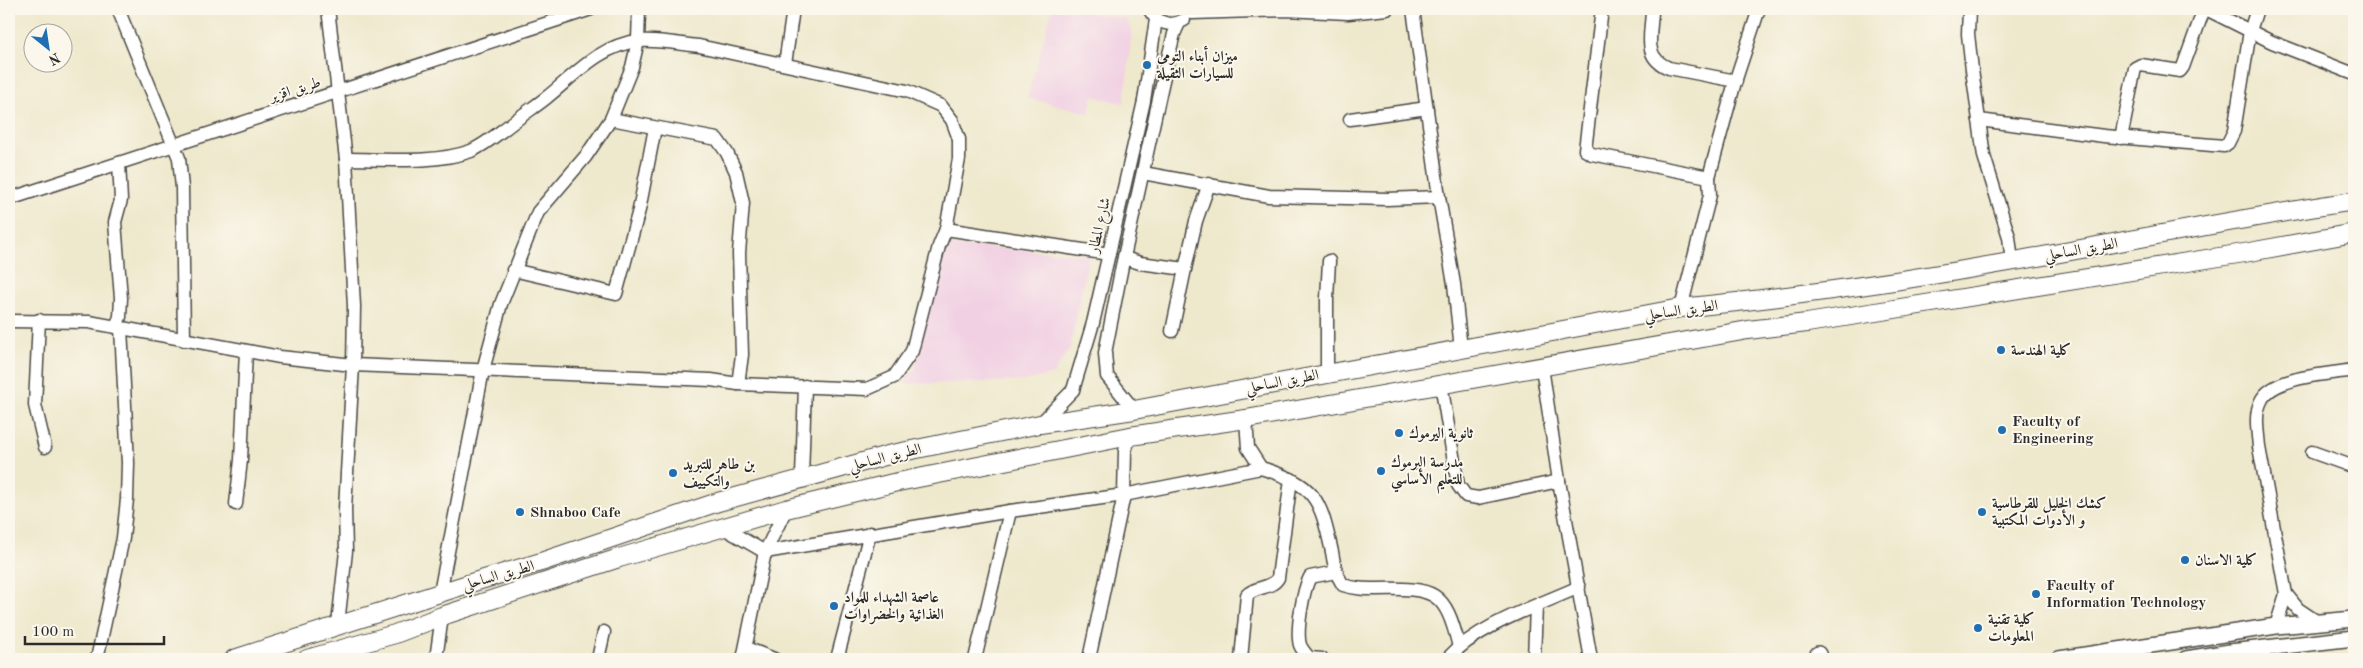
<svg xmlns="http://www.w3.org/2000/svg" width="2363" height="668" font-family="'Old Standard TT',Amiri,serif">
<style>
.built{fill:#f1d0e3}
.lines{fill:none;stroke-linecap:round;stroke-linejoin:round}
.minor-casing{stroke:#484743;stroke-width:15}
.major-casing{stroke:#484743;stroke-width:18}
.highway-casing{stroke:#484743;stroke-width:20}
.minor{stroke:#fff;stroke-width:12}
.major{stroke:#fff;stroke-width:15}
.highway{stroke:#fff;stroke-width:18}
.poi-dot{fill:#1f6fb2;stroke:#fbf7ec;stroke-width:2}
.labels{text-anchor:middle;stroke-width:4;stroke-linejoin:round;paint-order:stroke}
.poi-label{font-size:15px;font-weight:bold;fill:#2b2b2b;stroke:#fbf7ec;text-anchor:start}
.street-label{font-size:15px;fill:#2b2b2b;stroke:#fbf7ec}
</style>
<rect width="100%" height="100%" fill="#fbf7ec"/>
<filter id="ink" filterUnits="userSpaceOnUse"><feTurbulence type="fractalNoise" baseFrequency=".02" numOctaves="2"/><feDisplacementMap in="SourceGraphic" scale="10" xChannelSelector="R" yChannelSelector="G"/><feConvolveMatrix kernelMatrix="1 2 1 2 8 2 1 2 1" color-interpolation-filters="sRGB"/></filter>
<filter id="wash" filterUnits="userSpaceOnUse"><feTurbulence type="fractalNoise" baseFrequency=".0096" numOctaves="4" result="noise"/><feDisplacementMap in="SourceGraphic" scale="20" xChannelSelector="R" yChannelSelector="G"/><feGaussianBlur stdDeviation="1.12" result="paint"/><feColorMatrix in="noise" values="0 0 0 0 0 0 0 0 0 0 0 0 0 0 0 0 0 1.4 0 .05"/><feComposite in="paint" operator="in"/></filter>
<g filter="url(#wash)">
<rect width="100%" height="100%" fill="#eee8cc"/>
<!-- built -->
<g class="built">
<polygon points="1052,9 1073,9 1126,19 1132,31 1124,104 1093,96 1089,113 1027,98"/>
<polygon points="943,245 1089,254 1070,348 1053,374 1025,381 905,384 909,373 914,372"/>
</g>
</g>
<g filter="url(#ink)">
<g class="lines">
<defs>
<g id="minor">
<polyline points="118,9 179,158 182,188 184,340"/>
<polyline points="328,9 346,159 354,306 353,365 345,509 346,551 338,624"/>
<path d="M1149 9C1157 23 1170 28 1184 20"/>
<polyline points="1413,9 1439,197 1454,284 1461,349"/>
<polyline points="1602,9 1585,150 1592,154 1709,177"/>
<path d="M1652 9C1652 33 1641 57 1669 68L1736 81"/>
<polyline points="1969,9 1968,34 1972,70 1984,156 2009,237 2012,262"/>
<polyline points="2206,9 2272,42 2354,74"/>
<polyline points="1192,13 1286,10 1348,13 1387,9"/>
<polyline points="785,64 793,9"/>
<polyline points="611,119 717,139 727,153 736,172 743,203 739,253 742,355 738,384"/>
<polyline points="1350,119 1427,108"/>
<polyline points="1979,120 2104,136 2224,146 2228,143 2234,131 2250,31 2257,9"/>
<polyline points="2121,138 2135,68 2141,65 2180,71 2183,67 2204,9"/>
<polyline points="1143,173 1269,196 1387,199 1439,197"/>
<path d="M9 199C203 136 397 73 591 9"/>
<polyline points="946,229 1109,254"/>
<polyline points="1124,258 1140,263 1185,269 1196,221 1209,184"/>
<polyline points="513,270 616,294 639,210 655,128"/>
<polyline points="1681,308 1710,195 1709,177 1735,82 1759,9"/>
<polyline points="39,320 35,405 45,447"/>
<path d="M9 321 89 322 280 357 353 365 711 380 738 384 867 389 894 377 912 351 939 246 946 229 959 159V139L952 120 941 106 907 91 699 46C678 44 659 39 638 41 600 45 574 76 546 98 536 106 525 113 515 121 501 131 487 144 471 151 435 164 384 159 346 159"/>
<polyline points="116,326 120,317 121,298 115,222 121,200 119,163"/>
<polyline points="1172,331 1185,269"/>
<polyline points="1542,367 1559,481 1591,659"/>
<polyline points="1327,372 1327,298 1329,261"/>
<polyline points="1441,384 1458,485 1466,496 1478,498 1559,481"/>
<polyline points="1134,410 1107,376 1105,353 1122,266 1168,58 1174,34 1179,23"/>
<path d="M1246 419 1248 448 1261 468C1316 485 1320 498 1332 552 1334 564 1336 575 1343 585 1355 589 1365 589 1377 589 1434 588 1445 589 1459 647"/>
<polyline points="1040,424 1073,390 1093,323 1144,101 1156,19"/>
<polyline points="2312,452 2354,467"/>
<polyline points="802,477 805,386"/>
<polyline points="236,504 241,460 246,351"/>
<polyline points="722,527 765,552 1010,511 1124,495 1261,468"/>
<polyline points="440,593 483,370 501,304 538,212 586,156 611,119 632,67 638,41 639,9"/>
<path d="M2316 621 2298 609 2286 594 2259 447C2258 432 2254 415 2261 401 2272 376 2331 374 2354 370"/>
<polyline points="2276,626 2286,594"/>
<polyline points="746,648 774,659"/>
<polyline points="97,659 123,538 127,499 128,463 121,328"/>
<polyline points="436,659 442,616"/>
<polyline points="598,659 604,632"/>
<polyline points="743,659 765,552 786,509"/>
<polyline points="837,659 870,533"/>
<polyline points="975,659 1010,511"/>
<polyline points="1089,659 1124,495 1125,451 1130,436"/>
<path d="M1241 659 1247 595C1255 586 1272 589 1278 578L1291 479"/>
<path d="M1322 659 1309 658C1306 654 1302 650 1300 645 1296 631 1303 590 1310 577L1336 572"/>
<path d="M1447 659C1478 625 1537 606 1579 587"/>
<polyline points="1534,659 1536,606"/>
</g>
<g id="major">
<polyline points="1818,654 1820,659"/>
<polyline points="2059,659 2276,626 2354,619"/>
<polyline points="2186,659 2230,652 2354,638"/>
</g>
<g id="highway">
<path d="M234 659 474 582 541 562 718 502 892 454 1040 424 1134 410 1681 308C1792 297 1904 281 2015 261 2128 241 2240 218 2354 201"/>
<polyline points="307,659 395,634 442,616 619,558 786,509 893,483 1130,436 1246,419 1748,330 1807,323 2244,253 2354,233"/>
</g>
</defs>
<!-- minor casing -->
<use href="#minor" class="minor-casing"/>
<!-- major casing -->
<use href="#major" class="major-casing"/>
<!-- highway casing -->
<use href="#highway" class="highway-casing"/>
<!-- minor -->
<use href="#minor" class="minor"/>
<!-- major -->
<use href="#major" class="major"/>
<!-- highway -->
<use href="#highway" class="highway"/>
</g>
</g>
<!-- markers -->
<g class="poi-dot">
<circle cx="1147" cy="65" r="5"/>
<circle cx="2001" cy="350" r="5"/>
<circle cx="2002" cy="430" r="5"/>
<circle cx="1399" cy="433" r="5"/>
<circle cx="1381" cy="471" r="5"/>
<circle cx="673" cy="473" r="5"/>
<circle cx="520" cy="512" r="5"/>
<circle cx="1982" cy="512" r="5"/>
<circle cx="2185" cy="560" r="5"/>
<circle cx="2036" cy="594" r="5"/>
<circle cx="834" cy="606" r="5"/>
<circle cx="1978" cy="628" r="5"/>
</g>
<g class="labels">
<!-- poi labels -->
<g class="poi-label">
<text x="1157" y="61">ميزان أبناء التومي<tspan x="1157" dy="17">للسيارات الثقيلة</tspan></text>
<text x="2011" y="355">كلية الهندسة</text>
<text x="2012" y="426">Faculty of<tspan x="2012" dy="17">Engineering</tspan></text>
<text x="1409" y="438">ثانوية اليرموك</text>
<text x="1391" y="467">مدرسة اليرموك<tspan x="1391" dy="17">للتعليم الأساسي</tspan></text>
<text x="683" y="469">بن طاهر للتبريد<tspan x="683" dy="17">والتكييف</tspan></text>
<text x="1992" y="508">كشك الخليل للقرطاسية<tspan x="1992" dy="17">و الأدوات المكتبية</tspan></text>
<text x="530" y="517">Shnaboo Cafe</text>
<text x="2195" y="565">كلية الاسنان</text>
<text x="2046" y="590">Faculty of<tspan x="2046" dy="17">Information Technology</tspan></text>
<text x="844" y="602">عاصمة الشهداء للمواد<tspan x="844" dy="17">الغذائية والخضراوات</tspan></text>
<text x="1988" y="624">كلية تقنية<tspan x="1988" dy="17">المعلومات</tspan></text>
</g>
<!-- street labels -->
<g class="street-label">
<text transform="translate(295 89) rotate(-17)" y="5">طريق اقزير</text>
<text transform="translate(1099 225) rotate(-77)" y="5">شارع المطار</text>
<text transform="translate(2081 249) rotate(-10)" y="5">الطريق الساحلي</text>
<text transform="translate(1681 310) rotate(-8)" y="5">الطريق الساحلي</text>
<text transform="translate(1282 381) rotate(-11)" y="5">الطريق الساحلي</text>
<text transform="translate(885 457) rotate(-14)" y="5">الطريق الساحلي</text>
<text transform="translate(498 575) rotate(-16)" y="5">الطريق الساحلي</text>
</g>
</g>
<!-- margin -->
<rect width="2363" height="668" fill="none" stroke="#fbf7ec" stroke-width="30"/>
<!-- north arrow -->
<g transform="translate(48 48) rotate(150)"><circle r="24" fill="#fbf7ec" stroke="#a8a59f"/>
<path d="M0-4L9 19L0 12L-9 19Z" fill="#1f6fb2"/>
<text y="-8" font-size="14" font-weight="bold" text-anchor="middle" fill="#2b2b2b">N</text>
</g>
<!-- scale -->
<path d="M25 636v8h139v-8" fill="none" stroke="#2b2b2b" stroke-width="2.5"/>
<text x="32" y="636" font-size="15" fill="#2b2b2b" stroke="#fbf7ec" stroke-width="4" paint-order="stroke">100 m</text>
</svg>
